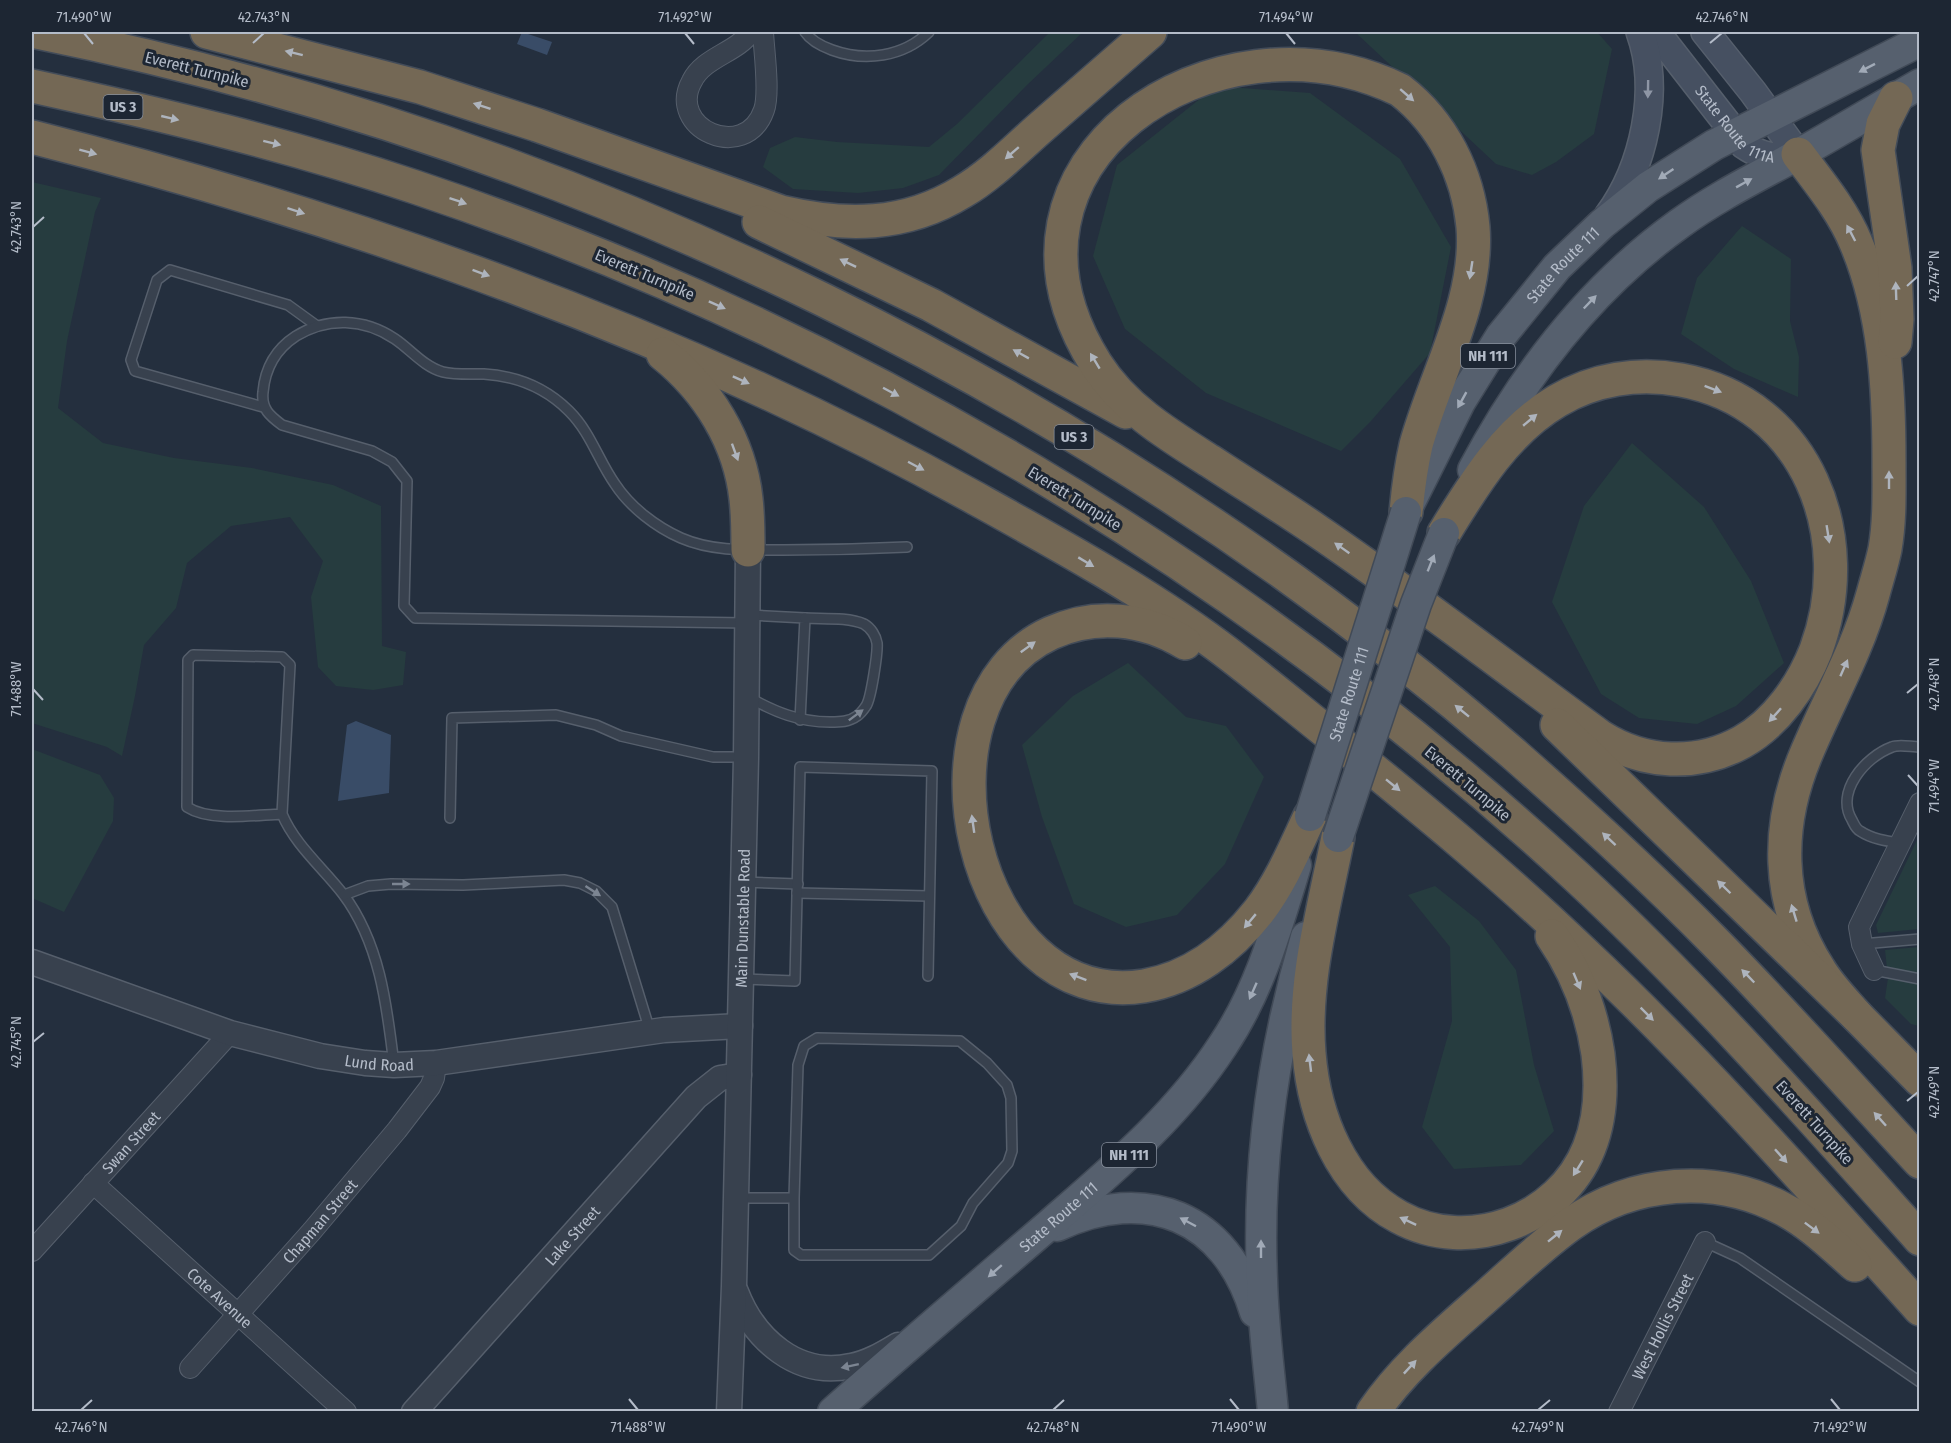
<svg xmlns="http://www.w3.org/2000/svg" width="1951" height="1443" font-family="'Fira Sans Condensed',sans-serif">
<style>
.green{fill:#263c3f}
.water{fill:#394c67}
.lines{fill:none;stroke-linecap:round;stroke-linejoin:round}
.service-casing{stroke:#565f6c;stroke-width:12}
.minor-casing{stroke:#565f6c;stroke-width:22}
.tertiary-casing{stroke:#565f6c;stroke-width:27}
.secondary-casing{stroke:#565f6c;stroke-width:30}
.primary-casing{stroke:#414a57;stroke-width:33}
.motorway-casing{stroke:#434c59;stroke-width:36}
.service{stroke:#38414e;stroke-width:9}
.minor{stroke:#38414e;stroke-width:20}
.tertiary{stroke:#38414e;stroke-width:24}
.secondary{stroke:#465061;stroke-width:27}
.primary{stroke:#56606e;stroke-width:30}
.motorway{stroke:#746855;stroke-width:33}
.primary-bridge-casing{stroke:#414a57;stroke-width:33;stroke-linecap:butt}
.primary-bridge{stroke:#56606e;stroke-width:30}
.oneway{fill:#aeb4bd}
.oneway2{fill:#a1aab7}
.oneway3{fill:#8e96a5}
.oneway4{fill:#7c8592}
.ticks{fill:none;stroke:#b4bcc9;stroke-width:2}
.labels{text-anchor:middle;stroke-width:6;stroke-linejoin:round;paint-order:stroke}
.shield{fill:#1d2633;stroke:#878f9c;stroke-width:1.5}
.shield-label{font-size:15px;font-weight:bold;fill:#b4bcc9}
.street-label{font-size:16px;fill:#b4bcc9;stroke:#1d2633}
.neatline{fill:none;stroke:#b4bcc9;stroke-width:2}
.ticks-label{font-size:15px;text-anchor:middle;fill:#b4bcc9}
</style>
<rect width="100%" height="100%" fill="#242f3e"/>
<!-- green -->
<g class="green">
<polygon points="1050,32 1083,32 1027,85 939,175 903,188 858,193 793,189 763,167 770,148 795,137 837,142 929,147 957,124"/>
<polygon points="1355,32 1597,32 1612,49 1594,134 1556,162 1532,175 1496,164"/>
<polygon points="1216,86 1310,93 1400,159 1451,247 1430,353 1371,421 1341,451 1206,393 1125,329 1093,256 1117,165"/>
<polygon points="32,182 101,198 95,212 67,341 58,408 103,443 174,458 252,468 333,485 381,506 382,646 406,652 403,685 373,690 336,686 318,667 311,597 323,561 290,517 231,526 187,563 176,608 144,645 135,696 122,756 107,747 32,723"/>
<polygon points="1742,226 1791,259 1790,321 1799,357 1798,397 1734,369 1681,334 1697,278"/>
<polygon points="1632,443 1704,507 1751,581 1784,663 1736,706 1697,724 1639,718 1601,694 1552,602 1584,506"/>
<polygon points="1128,663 1186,717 1226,726 1264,777 1225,864 1177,915 1126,927 1074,904 1042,817 1022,745 1073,696"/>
<polygon points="32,749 100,775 114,798 113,821 64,912 32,898"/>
<polygon points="1919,836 1919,929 1878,933 1876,925"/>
<polygon points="1435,886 1479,921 1516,970 1534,1065 1554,1131 1521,1165 1454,1169 1422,1127 1452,1021 1450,947 1408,895"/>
<polygon points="1919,947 1919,1026 1911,1024 1885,998 1888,978 1885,950"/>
</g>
<!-- water -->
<g class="water">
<polygon points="522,32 552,42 547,55 517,44"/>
<polygon points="356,721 391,735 389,793 338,801 347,725"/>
</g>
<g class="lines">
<defs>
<g id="service">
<path d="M805 32C811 41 821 46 832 50 865 62 903 57 929 32"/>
<polyline points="263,407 135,371 131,360 157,280 170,270 288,305 317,326"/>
<polyline points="749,615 805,618 800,720"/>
<path d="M747 623 415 618 404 606 407 481 392 462 372 451 282 425C270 416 261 409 263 392 265 369 276 349 296 336 327 317 364 318 395 339 410 349 424 367 443 372 455 375 471 374 484 374 516 376 546 388 569 411 591 433 598 460 615 484 630 507 656 527 681 538 713 552 750 550 784 550 825 550 866 549 907 547"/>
<path d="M748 697C775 712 799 722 830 722 840 722 849 722 857 716 860 714 864 709 866 706 871 699 878 652 877 643 876 636 871 628 864 624 848 617 823 619 805 618"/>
<path d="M282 814 290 665 282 657 193 655 188 660 187 807C210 822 255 815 282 814 295 845 323 868 343 894 380 943 387 1006 394 1065"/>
<polyline points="450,818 452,718 556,715 596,725 621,736 713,757 744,757"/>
<path d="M1900 843C1886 841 1872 839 1860 831 1856 829 1854 824 1852 820 1835 792 1865 757 1892 747 1899 744 1911 747 1920 747"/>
<polyline points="743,882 798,884"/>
<polyline points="797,893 929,896"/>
<polyline points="344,895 368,886 391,884 463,885 564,880 580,883 596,891 612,907 650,1031"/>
<polyline points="1862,944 1920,939"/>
<polyline points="1874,970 1920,979"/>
<polyline points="743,979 795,981 800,767 932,771 928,976"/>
<polyline points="738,1198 794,1198 798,1065 804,1046 817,1038 960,1041 987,1063 1007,1085 1011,1098 1012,1151 1008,1163 973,1203 961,1226 929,1255 801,1255 794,1250 794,1198"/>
<polyline points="1705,1242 1740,1258 1920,1382"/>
</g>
<g id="minor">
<path d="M751 32C736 53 704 57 692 81 666 128 745 164 764 110 770 93 764 51 763 32"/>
<polyline points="1874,970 1862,944 1859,927 1920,803"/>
<path id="s1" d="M93 1183 346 1412"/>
<path id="s2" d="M32 1251 230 1033"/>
<path id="s3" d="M190 1368 312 1231 397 1130 430 1087 434 1078 436 1063"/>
<path id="s4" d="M1619 1412 1705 1242"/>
</g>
<g id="tertiary">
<path id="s5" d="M32 962 230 1033 320 1056 365 1063 394 1065 436 1063 664 1030 740 1026"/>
<path d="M736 1292C754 1339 797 1378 851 1366 868 1363 883 1354 898 1345"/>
<path id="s6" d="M414 1412 696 1097 720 1078 739 1075"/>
<path id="s7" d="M729 1412 734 1286 746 758 748 550"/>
</g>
<g id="secondary">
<path id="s8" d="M1656 32 1744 145C1761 157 1778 160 1798 154L1753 92 1705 32"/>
<path d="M1608 216C1644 167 1661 90 1640 32"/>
</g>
<g id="primary">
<path d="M1473 470C1524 374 1590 288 1679 224 1716 197 1757 177 1797 155 1838 132 1878 108 1920 84"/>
<path id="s9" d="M1410 502 1460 402 1501 336 1557 267 1602 224 1648 187 1714 145 1920 41"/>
<path d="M1057 1226C1146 1184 1226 1216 1255 1312"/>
<path id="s10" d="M833 1412C905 1348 978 1286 1050 1224 1113 1169 1177 1116 1223 1045 1260 990 1277 927 1296 865"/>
<path d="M1273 1412C1269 1368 1263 1324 1262 1279 1257 1162 1273 1049 1306 937"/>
</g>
<g id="motorway">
<path d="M37 32C577 141 1099 395 1516 756 1583 815 1650 876 1713 940 1784 1012 1851 1088 1920 1162"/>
<path d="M207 32 420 87 537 125 781 212C845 227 905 227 962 192 991 175 1015 150 1040 128 1077 96 1113 64 1150 32"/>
<path d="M32 86C161 114 290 145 415 187 845 331 1243 569 1577 877 1699 990 1809 1115 1920 1239"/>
<path d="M32 137C359 220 679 334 975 498 1058 544 1142 590 1218 646 1257 675 1295 707 1334 738 1420 807 1505 877 1584 953 1703 1065 1811 1188 1920 1309"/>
<path d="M1798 154C1819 182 1843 211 1856 243 1885 311 1889 389 1889 462 1889 491 1890 520 1885 549 1882 564 1877 579 1873 594 1858 649 1829 700 1807 752 1776 824 1775 901 1819 969 1829 986 1844 1001 1857 1016"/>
<polyline points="759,222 931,305 1126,412"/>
<polyline points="1895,342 1897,319 1895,268 1878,150 1883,124 1896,98"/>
<path d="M663 354C708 390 740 442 746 499 748 516 748 533 748 550"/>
<path d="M1406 512C1408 490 1411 467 1416 445 1435 375 1479 301 1473 227 1468 174 1443 123 1400 90 1214 0 969 163 1096 364 1124 408 1167 434 1210 461 1245 484 1281 506 1316 530 1413 596 1506 668 1601 737 1644 764 1697 767 1742 742 1776 723 1802 686 1816 650 1858 537 1808 403 1681 380 1638 372 1594 379 1557 401 1506 431 1474 484 1444 533"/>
<path d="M1185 643C1144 618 1095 613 1051 633 902 701 970 1013 1144 986 1191 978 1230 948 1259 911 1281 882 1295 848 1310 816"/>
<polyline points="1557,725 1857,1016 1920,1080"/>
<path d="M1338 837C1324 908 1303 981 1309 1053 1314 1116 1341 1186 1399 1217 1468 1255 1560 1221 1589 1148 1601 1118 1602 1086 1598 1054 1592 1013 1576 971 1552 936"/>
<path d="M1373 1412C1405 1365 1450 1329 1491 1292 1517 1269 1543 1244 1571 1224 1633 1180 1716 1173 1783 1209 1810 1223 1832 1245 1855 1265"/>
</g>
</defs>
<!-- service casing -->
<use href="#service" class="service-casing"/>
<!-- minor casing -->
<use href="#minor" class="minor-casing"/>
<!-- tertiary casing -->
<use href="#tertiary" class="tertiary-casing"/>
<!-- secondary casing -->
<use href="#secondary" class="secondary-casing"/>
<!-- primary casing -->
<use href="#primary" class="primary-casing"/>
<!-- motorway casing -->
<use href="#motorway" class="motorway-casing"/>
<!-- service -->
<use href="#service" class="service"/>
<!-- minor -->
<use href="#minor" class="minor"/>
<!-- tertiary -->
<use href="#tertiary" class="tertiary"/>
<!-- secondary -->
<use href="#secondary" class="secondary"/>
<!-- primary -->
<use href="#primary" class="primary"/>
<!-- motorway -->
<use href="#motorway" class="motorway"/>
<defs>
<g id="primary-bridge">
<path id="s11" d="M1310 816 1406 512"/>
<polyline points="1338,837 1416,604 1444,533"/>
</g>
</defs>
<!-- primary-bridge casing -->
<use href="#primary-bridge" class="primary-bridge-casing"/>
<!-- primary-bridge -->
<use href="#primary-bridge" class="primary-bridge"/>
</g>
<!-- one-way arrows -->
<defs><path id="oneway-solid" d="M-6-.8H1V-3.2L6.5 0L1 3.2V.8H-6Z" transform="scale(1.5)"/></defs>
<g class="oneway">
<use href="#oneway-solid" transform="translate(294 53) rotate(-166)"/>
<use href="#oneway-solid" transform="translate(1407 95) rotate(41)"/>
<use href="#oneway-solid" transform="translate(482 106) rotate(-162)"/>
<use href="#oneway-solid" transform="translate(170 118) rotate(13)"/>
<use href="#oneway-solid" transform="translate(272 143) rotate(14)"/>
<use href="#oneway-solid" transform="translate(88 152) rotate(15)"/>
<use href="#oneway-solid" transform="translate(1012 153) rotate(139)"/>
<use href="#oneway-solid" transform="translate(458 201) rotate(19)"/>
<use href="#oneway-solid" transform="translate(296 211) rotate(18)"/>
<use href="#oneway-solid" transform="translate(1851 233) rotate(-118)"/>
<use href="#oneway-solid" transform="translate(848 263) rotate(-154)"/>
<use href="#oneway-solid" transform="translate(1471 270) rotate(99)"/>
<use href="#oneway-solid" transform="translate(481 273) rotate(20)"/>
<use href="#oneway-solid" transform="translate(1896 291) rotate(-92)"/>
<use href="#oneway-solid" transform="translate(717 305) rotate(24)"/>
<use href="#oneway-solid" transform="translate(1021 354) rotate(-151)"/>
<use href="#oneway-solid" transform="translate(1095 361) rotate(-121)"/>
<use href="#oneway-solid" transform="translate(741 380) rotate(24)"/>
<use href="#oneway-solid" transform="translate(1713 389) rotate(21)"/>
<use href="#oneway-solid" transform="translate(891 392) rotate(28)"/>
<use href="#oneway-solid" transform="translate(1530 420) rotate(-40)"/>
<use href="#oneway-solid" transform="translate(735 452) rotate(70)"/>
<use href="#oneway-solid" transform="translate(916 466) rotate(28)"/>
<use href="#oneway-solid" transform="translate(1889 480) rotate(-90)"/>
<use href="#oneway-solid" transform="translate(1828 534) rotate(81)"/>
<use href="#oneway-solid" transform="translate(1342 548) rotate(-145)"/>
<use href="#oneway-solid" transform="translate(1086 562) rotate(31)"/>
<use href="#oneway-solid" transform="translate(1028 647) rotate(-36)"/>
<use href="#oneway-solid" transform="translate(1844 668) rotate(-66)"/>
<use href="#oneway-solid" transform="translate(1462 711) rotate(-141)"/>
<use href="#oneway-solid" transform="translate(1775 715) rotate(132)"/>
<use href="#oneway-solid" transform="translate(1393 785) rotate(39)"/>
<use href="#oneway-solid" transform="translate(973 824) rotate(-98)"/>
<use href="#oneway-solid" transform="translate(1609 839) rotate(-137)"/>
<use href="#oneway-solid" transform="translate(1724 887) rotate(-136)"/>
<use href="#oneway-solid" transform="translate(1794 913) rotate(-107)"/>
<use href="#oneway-solid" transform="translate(1250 921) rotate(130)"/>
<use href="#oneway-solid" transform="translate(1748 976) rotate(-134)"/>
<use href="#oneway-solid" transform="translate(1078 977) rotate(-159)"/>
<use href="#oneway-solid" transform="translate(1577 981) rotate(67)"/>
<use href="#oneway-solid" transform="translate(1647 1014) rotate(45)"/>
<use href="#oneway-solid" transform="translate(1310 1063) rotate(-97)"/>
<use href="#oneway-solid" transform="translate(1880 1119) rotate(-132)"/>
<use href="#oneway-solid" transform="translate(1781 1156) rotate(48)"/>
<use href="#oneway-solid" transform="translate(1578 1168) rotate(122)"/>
<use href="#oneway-solid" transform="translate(1408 1221) rotate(-155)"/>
<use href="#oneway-solid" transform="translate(1812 1228) rotate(37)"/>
<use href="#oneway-solid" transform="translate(1555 1236) rotate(-39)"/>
<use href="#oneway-solid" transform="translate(1410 1367) rotate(-47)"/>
</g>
<g class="oneway2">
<use href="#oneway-solid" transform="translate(1867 68) rotate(153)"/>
<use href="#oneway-solid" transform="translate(1666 174) rotate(146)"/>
<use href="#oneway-solid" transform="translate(1744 183) rotate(-29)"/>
<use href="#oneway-solid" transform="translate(1590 302) rotate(-46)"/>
<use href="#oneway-solid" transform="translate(1462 400) rotate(119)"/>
<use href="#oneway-solid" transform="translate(1431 563) rotate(-68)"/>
<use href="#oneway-solid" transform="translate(1253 991) rotate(114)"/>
<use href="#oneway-solid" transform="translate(1188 1222) rotate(-152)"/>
<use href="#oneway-solid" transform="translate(1261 1249) rotate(-90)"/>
<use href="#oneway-solid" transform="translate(995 1271) rotate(139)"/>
</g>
<use class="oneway3" href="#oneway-solid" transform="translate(1648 89) rotate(91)"/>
<g class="oneway4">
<use href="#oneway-solid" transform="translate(856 715) rotate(-37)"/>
<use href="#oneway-solid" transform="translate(401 884)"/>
<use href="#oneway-solid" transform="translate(593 891) rotate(33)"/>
<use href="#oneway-solid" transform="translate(850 1366) rotate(168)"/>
</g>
<!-- ticks -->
<path class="ticks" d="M84 33 93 44M685 33 694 44M1286 33 1295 44M253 43 264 33M1710 43 1722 33M33 227 44 217M1907 286 1918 276M33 689 43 700M1907 693 1918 684M1908 775 1918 786M33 1042 44 1033M1907 1101 1918 1092M629 1399 638 1410M1230 1399 1239 1410M1831 1399 1840 1410M81 1410 92 1400M1053 1410 1064 1400M1538 1410 1550 1400"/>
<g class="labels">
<!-- shield labels -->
<g class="shield">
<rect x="103.5" y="95" width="39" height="24" rx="4.5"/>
<rect x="1461" y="344" width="54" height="24" rx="4.5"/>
<rect x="1054.5" y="425" width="39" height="24" rx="4.5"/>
<rect x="1102" y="1143" width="54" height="24" rx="4.5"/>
</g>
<g class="shield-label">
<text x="123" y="112">US 3</text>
<text x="1488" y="361">NH 111</text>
<text x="1074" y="442">US 3</text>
<text x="1129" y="1160">NH 111</text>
</g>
<!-- street labels -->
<g class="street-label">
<text transform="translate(197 69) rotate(14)" y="6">Everett Turnpike</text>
<text dy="6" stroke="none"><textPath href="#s8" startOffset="123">State Route 111A</textPath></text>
<text dy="6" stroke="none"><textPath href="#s9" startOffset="284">State Route 111</textPath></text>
<text transform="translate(645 274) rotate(23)" y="6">Everett Turnpike</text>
<text transform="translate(1075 498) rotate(32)" y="6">Everett Turnpike</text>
<text dy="6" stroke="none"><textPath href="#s11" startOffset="128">State Route 111</textPath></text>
<text transform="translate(1468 783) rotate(40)" y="6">Everett Turnpike</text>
<text dy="6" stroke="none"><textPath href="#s7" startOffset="494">Main Dunstable Road</textPath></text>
<text dy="6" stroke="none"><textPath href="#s5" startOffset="363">Lund Road</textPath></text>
<text transform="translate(1815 1122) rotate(48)" y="6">Everett Turnpike</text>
<text dy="6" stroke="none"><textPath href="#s2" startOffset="147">Swan Street</textPath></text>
<text dy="6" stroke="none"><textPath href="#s10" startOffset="298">State Route 111</textPath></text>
<text dy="6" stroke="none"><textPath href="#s3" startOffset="196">Chapman Street</textPath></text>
<text dy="6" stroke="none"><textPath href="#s6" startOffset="237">Lake Street</textPath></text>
<text dy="6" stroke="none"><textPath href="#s1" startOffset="171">Cote Avenue</textPath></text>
<text dy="6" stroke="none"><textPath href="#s4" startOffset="96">West Hollis Street</textPath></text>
</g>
</g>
<!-- border -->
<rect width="1951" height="1443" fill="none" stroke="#1d2633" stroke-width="66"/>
<rect x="33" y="33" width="1885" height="1377" class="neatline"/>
<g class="ticks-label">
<text x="84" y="22">71.490°W</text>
<text x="264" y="22">42.743°N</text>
<text x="685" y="22">71.492°W</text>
<text x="1286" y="22">71.494°W</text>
<text x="1722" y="22">42.746°N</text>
<text transform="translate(16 227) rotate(-90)" y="5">42.743°N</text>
<text transform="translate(1934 276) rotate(-90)" y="5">42.747°N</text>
<text transform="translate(1934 684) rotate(-90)" y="5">42.748°N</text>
<text transform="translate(16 689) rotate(-90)" y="5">71.488°W</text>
<text transform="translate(1934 786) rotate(-90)" y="5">71.494°W</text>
<text transform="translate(16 1042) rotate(-90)" y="5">42.745°N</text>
<text transform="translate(1934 1092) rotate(-90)" y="5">42.749°N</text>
<text x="81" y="1432">42.746°N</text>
<text x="638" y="1432">71.488°W</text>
<text x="1053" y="1432">42.748°N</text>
<text x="1239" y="1432">71.490°W</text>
<text x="1538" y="1432">42.749°N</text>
<text x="1840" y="1432">71.492°W</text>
</g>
</svg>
